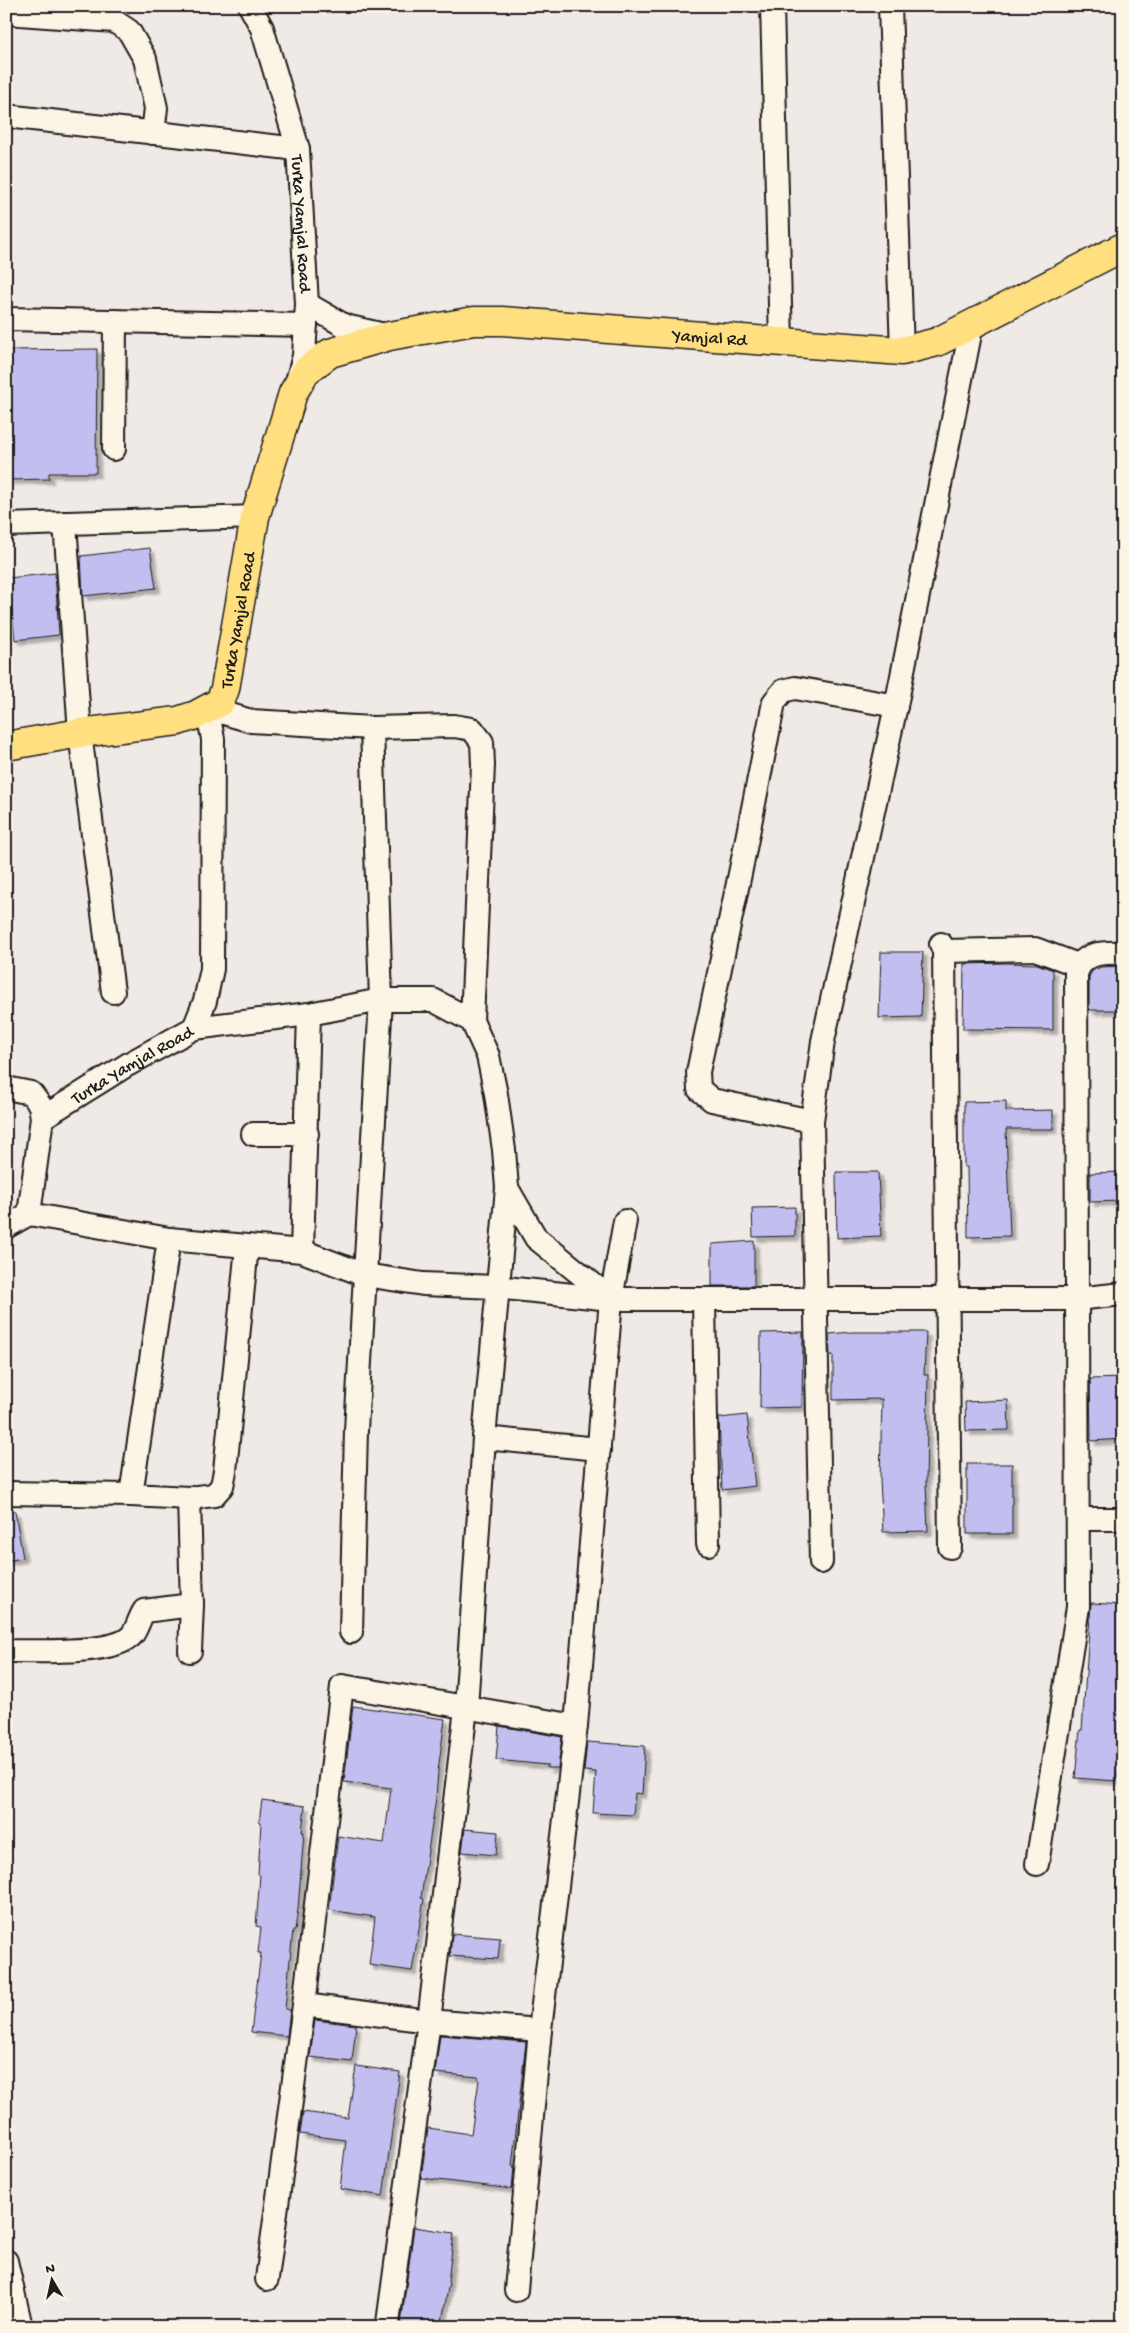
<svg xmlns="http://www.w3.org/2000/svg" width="1129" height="2333" font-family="'Gochi Hand',sans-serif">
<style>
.building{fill:#c2bef0;stroke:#1c1c1c;filter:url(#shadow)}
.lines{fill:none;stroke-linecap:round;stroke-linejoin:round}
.minor-casing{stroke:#1c1c1c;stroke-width:26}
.major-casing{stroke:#1c1c1c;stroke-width:31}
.minor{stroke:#fcf5e5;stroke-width:22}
.major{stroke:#ffdf80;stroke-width:28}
.labels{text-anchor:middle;stroke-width:4;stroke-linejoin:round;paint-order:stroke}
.street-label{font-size:18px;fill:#1c1c1c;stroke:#fcf5e5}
</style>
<defs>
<filter id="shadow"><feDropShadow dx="4.5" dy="4.5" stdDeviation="1" flood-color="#0004"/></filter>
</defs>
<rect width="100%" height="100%" fill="#f0eae7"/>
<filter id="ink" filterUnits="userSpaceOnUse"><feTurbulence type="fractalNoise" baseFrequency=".02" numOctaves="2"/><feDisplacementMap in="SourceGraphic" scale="10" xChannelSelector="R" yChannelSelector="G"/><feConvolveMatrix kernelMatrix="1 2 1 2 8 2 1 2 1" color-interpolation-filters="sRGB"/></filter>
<g filter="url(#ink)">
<!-- building -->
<g class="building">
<polygon points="97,349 96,473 49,473 49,479 9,480 7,350"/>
<polygon points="150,548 156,588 83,596 81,556"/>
<polygon points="55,573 59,635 15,640 8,578"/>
<polygon points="881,952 923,952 921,1017 879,1018"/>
<polygon points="1006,963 1037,964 1053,970 1053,1030 963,1029 964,964"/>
<polygon points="1123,966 1123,1010 1089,1010 1089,977 1092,971 1101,967"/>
<polygon points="1006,1101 1006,1111 1053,1110 1053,1129 1006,1129 1010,1236 968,1237 967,1167 964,1167 964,1102"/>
<polygon points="836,1172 878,1172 881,1236 837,1238"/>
<polygon points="1123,1172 1123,1201 1090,1202 1090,1173"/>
<polygon points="795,1207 795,1236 753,1237 752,1208"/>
<polygon points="754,1241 754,1286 712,1286 712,1244"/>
<polygon points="803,1332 802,1407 760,1408 761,1333"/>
<polygon points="852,1332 926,1332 924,1375 928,1375 926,1484 928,1531 883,1532 880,1481 882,1399 833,1400 833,1355 830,1355 829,1334"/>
<polygon points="1123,1378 1123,1439 1091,1441 1090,1379"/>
<polygon points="1008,1400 1009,1430 966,1431 965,1402"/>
<polygon points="747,1415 755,1486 722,1490 719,1418"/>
<rect x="967" y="1464" width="45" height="70"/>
<polygon points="6,1511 15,1511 23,1558 6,1561"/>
<polygon points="1091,1603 1123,1605 1123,1730 1117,1781 1075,1778 1080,1730 1082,1730"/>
<polygon points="353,1706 445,1719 438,1771 436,1798 421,1898 424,1899 412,1971 369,1965 375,1917 329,1910 338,1836 384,1843 391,1788 344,1782"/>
<polygon points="499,1726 562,1737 558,1768 547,1768 547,1765 496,1760"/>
<polygon points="587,1742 645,1746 642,1794 635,1793 633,1815 593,1813 596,1772 584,1771"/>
<polygon points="262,1800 305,1806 302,1832 304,1832 298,1909 295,1930 293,1930 285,2009 290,2010 287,2036 251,2032 261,1953 258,1953 261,1927 256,1926 260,1875 258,1875 261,1822 259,1822"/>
<polygon points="465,1829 498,1832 496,1855 462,1852"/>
<polygon points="452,1934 500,1938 498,1959 450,1956"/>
<polygon points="315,2020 356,2025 352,2062 310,2057"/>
<polygon points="440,2035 526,2042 512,2166 514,2166 512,2189 421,2178 428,2128 471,2134 479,2080 478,2077 435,2073"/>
<polygon points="356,2066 400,2072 383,2196 340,2189 346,2140 300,2134 303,2112 348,2118"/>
<polygon points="414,2227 454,2233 448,2282 449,2283 441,2327 401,2324"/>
</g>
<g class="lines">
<defs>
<g id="minor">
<path id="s1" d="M250 6 262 28 298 149 307 304 304 356 296 385"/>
<polyline points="772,6 781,342"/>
<polyline points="890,6 902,351"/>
<polyline points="6,13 114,21 129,31 145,59 156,108 153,133"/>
<polyline points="6,116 298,149"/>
<polyline points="307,304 345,326 389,336"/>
<polyline points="6,319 306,325"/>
<polyline points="114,449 115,321"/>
<polyline points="65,523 80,733 113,992"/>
<polyline points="6,525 255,517"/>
<polyline points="941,944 944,951 950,1547"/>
<polyline points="944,951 1035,949 1078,965"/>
<polyline points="194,1028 309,1014 381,1000 433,1000 472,1021 488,1056 496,1094 504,1150 507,1188 536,1238 611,1299"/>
<polyline points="6,1088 31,1093 40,1105 42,1118"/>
<polyline points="812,1121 712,1100 699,1089 698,1072 741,869 774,702 783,691 795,688 896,706"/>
<polyline points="253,1134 307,1134"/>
<polyline points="29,1214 169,1239 302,1251 365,1275 423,1284 496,1287 611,1299 1076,1299 1123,1294"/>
<path id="s2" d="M6 1227 29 1214 42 1118 127 1065 194 1028 205 1001 212 969 213 739 207 708 251 721 372 728 454 726 472 729 482 742 483 765 472 1021"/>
<polyline points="302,1251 309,1014"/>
<polyline points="704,1299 708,1544"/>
<polyline points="484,1438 599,1449"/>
<polyline points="6,1493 131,1495 189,1498 214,1495 222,1486 225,1471 247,1246"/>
<polyline points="131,1495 169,1239"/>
<polyline points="189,1498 192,1605 190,1651"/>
<polyline points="1078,1519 1123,1519"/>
<polyline points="821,1562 812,1121 823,1041 896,706 972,324"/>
<polyline points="351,1632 356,1430 381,1000 372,728"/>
<path d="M6 1651C32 1651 115 1655 132 1635 137 1629 139 1619 144 1611L192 1605"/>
<path d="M1037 1864 1078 1607 1076 974C1082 952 1103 952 1123 953"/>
<polyline points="304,2005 429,2021 540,2030"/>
<polyline points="6,2261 21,2327"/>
<polyline points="267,2279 304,2005 342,1686 576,1726"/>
<polyline points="516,2290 540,2030 576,1726 611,1299 625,1221"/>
<polyline points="388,2323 429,2021 466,1708 484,1438 507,1188"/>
</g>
<g id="major">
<path id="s3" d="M6 746 80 733 178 721 196 715 220 702 225 689 255 517 293 393 306 371 330 353 389 336 474 321H502L902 351 937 342 1123 247"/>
</g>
</defs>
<!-- minor casing -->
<use href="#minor" class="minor-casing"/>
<!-- major casing -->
<use href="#major" class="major-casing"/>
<!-- minor -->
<use href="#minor" class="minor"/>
<!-- major -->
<use href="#major" class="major"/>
</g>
</g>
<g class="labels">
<!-- street labels -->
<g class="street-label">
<text dy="6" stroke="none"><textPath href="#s1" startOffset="226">Turka Yamjal Road</textPath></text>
<text dy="6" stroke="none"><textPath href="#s3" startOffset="978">Yamjal Rd</textPath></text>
<text dy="6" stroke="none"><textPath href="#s3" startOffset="304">Turka Yamjal Road</textPath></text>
<text dy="6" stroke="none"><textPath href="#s2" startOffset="228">Turka Yamjal Road</textPath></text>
</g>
</g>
<!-- margin -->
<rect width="1129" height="2333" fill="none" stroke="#fcf5e5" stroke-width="25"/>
<rect x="12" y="12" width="1104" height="2308" fill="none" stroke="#1c1c1c" stroke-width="2" filter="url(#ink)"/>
<!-- north arrow -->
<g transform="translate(52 2280) rotate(351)" stroke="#fcf5e5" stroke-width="4" paint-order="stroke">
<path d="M0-4L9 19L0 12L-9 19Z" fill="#1c1c1c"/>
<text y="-8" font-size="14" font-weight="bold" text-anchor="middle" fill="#1c1c1c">N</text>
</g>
</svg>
